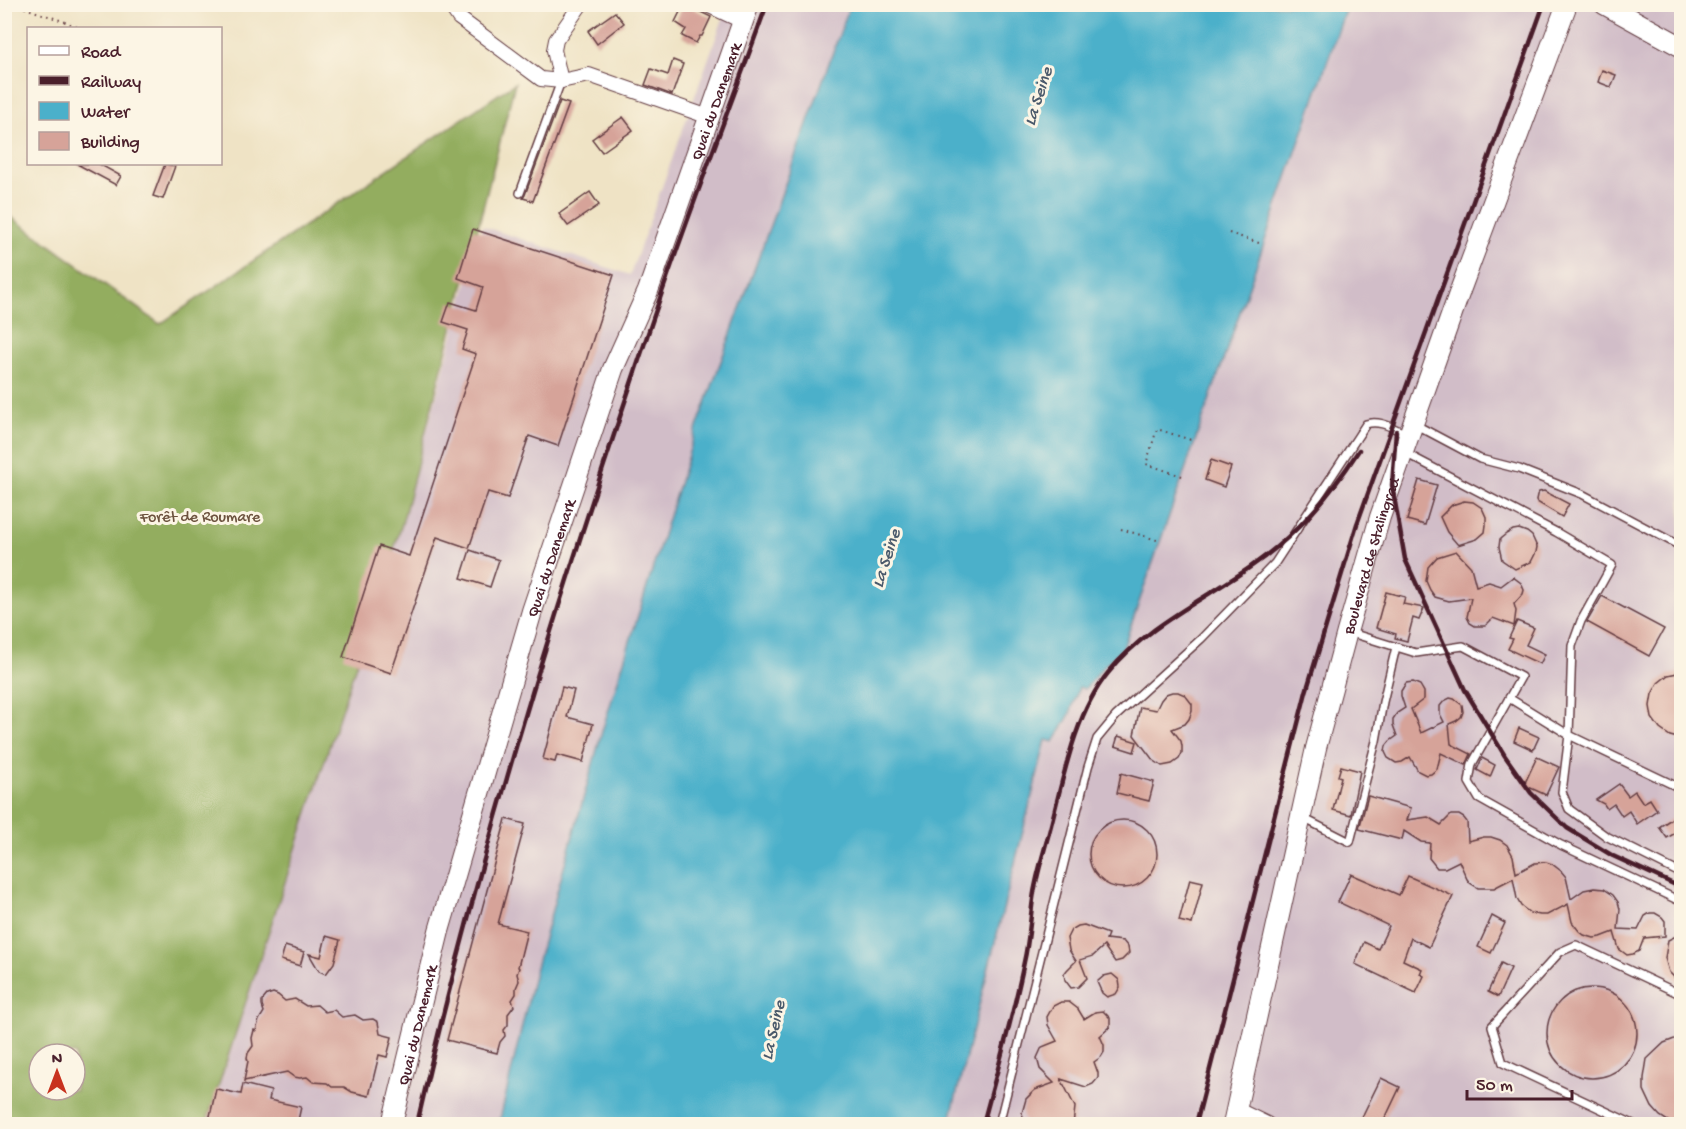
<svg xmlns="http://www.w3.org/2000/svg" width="1686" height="1129" font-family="'Gochi Hand',sans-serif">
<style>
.industrial{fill:#d1bdc8}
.forest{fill:#93ad5f;stroke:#6e6645;stroke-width:1.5;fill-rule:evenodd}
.water{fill:#4bb0ca;stroke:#4a687a;stroke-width:1.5}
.building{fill:#d6a399}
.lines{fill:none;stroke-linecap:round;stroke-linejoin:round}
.lane-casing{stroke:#633c42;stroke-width:10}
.street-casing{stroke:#633c42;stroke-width:16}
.secondary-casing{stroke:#633c42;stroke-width:22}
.path{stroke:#633c42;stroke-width:2;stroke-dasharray:1.5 4.5;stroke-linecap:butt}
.lane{stroke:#fff;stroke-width:7}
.street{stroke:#fff;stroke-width:14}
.secondary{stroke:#fff;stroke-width:20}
.rail{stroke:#4a1f2b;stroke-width:4.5}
.labels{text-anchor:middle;stroke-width:6;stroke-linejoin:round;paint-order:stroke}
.street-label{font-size:16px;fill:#4a1f2b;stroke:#fcf5e5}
.park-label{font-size:16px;fill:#6c523e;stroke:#fcf5e5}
.water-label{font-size:18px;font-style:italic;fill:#4a596b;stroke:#fcf5e5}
</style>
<rect width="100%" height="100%" fill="#fcf5e5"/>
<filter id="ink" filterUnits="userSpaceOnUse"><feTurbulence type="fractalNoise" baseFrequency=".0167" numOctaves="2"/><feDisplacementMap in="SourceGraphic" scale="12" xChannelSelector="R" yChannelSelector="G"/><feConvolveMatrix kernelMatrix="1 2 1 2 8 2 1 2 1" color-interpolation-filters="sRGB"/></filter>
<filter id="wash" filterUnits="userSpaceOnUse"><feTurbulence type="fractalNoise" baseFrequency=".008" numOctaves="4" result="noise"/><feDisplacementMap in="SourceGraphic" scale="24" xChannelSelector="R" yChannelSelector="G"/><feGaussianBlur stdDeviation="1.35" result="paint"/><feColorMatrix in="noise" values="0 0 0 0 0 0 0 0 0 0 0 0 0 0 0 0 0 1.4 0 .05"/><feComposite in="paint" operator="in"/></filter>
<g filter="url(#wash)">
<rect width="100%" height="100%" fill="#efe3c5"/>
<!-- industrial -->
<g class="industrial">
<polygon points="728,5 863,5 548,1124 207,1124 402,524 482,226 630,275"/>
<polygon points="1348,5 1681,5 1681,1124 949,1124 1046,739 1054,741 1070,714 1079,687 1104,666 1123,648 1262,244"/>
</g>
<!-- forest -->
<path class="forest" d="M515 83 402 524 206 1124H5L4 212 160 324ZM39 1054H75V1090H39Z"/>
<!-- water -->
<polygon class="water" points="850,5 1347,5 1123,648 1104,666 1085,689 1079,687 1070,714 1054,742 1046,740 949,1124 499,1124 535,971 603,728 695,433"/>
<g id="blocks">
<!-- building -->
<g class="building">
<polygon points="684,4 711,17 702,36 700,36 696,43 682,36 686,29 675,22"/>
<polygon points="615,12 624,23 597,44 588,31"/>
<polygon points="673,60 683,64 672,95 645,85 651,69 668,75"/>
<polygon points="1602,70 1616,75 1611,87 1598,82"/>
<polygon points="560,101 569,104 533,201 523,198 525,195"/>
<polygon points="623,117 633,130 602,152 592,139"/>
<polygon points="77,164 99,164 121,176 116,185"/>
<polygon points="165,164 175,166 163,199 153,196"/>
<polygon points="590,192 599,205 568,226 559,214"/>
<polygon points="473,229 614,275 558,446 529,436 508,498 488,492 469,548 437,537 391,673 343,657 379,546 409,556 476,354 462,349 468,330 443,322 450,302 476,310 483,287 458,278"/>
<polygon points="1211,460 1231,467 1224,487 1205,480"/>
<polygon points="1419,480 1437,485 1425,525 1407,520"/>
<polygon points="1544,491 1569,504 1562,517 1537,502 1536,500 1537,495 1539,492"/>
<polygon points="1464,501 1473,502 1482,508 1486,517 1486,525 1485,532 1477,539 1458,545 1447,532 1440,517 1452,505"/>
<polygon points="1519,529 1527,532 1532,536 1537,547 1536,552 1531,562 1515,569 1502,560 1499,547 1500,539 1506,534 1513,530"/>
<polygon points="470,550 499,560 490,587 461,578"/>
<polygon points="1456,551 1471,567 1476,586 1489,582 1501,586 1513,577 1521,583 1524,590 1523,594 1514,604 1516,611 1514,626 1493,618 1485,626 1475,626 1470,623 1467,617 1471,598 1449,601 1435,597 1430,590 1426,581 1428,567 1437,557"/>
<polygon points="1386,592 1405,597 1403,604 1424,608 1419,620 1413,618 1407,641 1395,638 1396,634 1376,628"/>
<polygon points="1602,596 1664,629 1649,656 1587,622"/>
<polygon points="1517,621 1534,628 1526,645 1545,654 1540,664 1508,649 1513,639 1509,638"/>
<polygon points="1682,672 1682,739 1670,736 1660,729 1652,718 1650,706 1652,694 1658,683 1668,675"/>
<polygon points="1413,682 1420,685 1424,692 1424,699 1411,709 1421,733 1444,722 1440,714 1440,706 1444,701 1450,698 1454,699 1462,705 1463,712 1461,717 1456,721 1449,724 1451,744 1471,754 1466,765 1441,753 1437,769 1431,774 1426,775 1418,771 1410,757 1402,762 1396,763 1388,758 1385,752 1386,746 1390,741 1397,736 1393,725 1393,719 1397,713 1405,708 1401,696 1401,691 1406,683"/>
<polygon points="562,687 574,690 567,717 593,724 583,762 557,755 555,762 543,759"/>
<polygon points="1172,692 1178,692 1185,695 1192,704 1192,711 1189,719 1185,724 1172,729 1181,741 1182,746 1182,753 1179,759 1172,764 1162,766 1153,760 1134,735 1140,707 1156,710 1161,700 1166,694"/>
<polygon points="1519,728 1539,737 1533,750 1514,741"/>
<polygon points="1118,736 1137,742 1134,752 1115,746"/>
<polygon points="1537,757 1559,767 1546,795 1524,785"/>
<polygon points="1482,758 1495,765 1490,777 1477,770"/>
<polygon points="1341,766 1360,771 1351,815 1333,810 1341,777 1338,776"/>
<polygon points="1121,773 1154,782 1149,801 1117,793"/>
<polygon points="1619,784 1628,796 1635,791 1643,803 1650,799 1657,810 1637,824 1629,811 1622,816 1614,804 1607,809 1604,804 1596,800"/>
<polygon points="1368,796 1411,808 1407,820 1428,817 1441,825 1451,815 1459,815 1464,818 1467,822 1468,841 1484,837 1491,837 1500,840 1507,845 1513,856 1516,873 1535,863 1546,862 1552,864 1561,871 1566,877 1571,899 1584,890 1594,888 1604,889 1613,895 1618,902 1620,909 1618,929 1638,930 1645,916 1650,913 1655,913 1662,917 1665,921 1665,936 1644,938 1639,951 1633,954 1627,955 1619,949 1614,932 1601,937 1594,938 1584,935 1579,931 1572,922 1568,904 1547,915 1540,915 1530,913 1521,906 1517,899 1513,878 1494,888 1478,888 1470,883 1467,879 1459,861 1445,868 1437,868 1429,858 1430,843 1421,842 1404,831 1402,840 1359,829"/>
<polygon points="1682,812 1682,829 1667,838 1659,827"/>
<polygon points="506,819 525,824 498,924 527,931 518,967 519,968 517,974 519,981 516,988 516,994 512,1000 514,1006 508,1014 508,1025 504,1030 505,1036 500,1042 497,1053 447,1040"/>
<circle cx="1123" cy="854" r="34"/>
<polygon points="1351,874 1399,895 1408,876 1453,896 1429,947 1411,938 1403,960 1422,969 1420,974 1424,976 1416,993 1355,964 1364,942 1378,949 1389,926 1338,902"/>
<polygon points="1190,879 1203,882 1192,924 1179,921"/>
<polygon points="1492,916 1505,923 1491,953 1478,947"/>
<polygon points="1084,925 1108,934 1106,939 1123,941 1128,947 1129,953 1122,960 1115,962 1104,946 1093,956 1080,960 1087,978 1078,987 1071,988 1065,980 1064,974 1067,970 1076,961 1069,950 1067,938 1071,930 1078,926"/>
<polygon points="1682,933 1682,985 1669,972 1665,958 1668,940"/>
<polygon points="326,936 340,940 334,963 326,974 319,971 309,954 321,957"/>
<polygon points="285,946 304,952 300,966 281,960"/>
<polygon points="1501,963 1511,968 1498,997 1488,992"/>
<polygon points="1112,974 1119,980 1120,987 1116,994 1107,997 1102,993 1097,982 1104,976"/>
<circle cx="1592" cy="1033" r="45"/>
<polygon points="273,993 278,995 285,1001 295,999 306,1006 317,1005 325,1012 334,1010 342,1017 355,1015 363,1020 373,1019 378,1022 380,1034 392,1037 387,1057 379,1055 369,1096 352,1092 344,1087 332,1087 327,1083 313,1082 307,1077 300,1078 294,1077 287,1072 244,1081 248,1061 247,1058 248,1053 253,1046 252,1038 254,1030 256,1031 259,1020 264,1012 262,1006 262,1001 267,995"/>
<polygon points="1061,1002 1069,1002 1078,1009 1084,1019 1095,1012 1103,1011 1110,1018 1110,1027 1100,1036 1104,1045 1104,1052 1101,1057 1094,1062 1098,1073 1098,1078 1093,1084 1086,1087 1061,1079 1075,1107 1073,1125 1025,1125 1022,1113 1026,1099 1035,1090 1054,1083 1040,1069 1037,1058 1042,1047 1057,1041 1048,1025 1047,1017 1053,1006"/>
<polygon points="1682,1036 1682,1125 1674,1125 1660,1116 1652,1107 1644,1090 1644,1078 1647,1059 1664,1043"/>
<polygon points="1381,1078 1400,1087 1382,1125 1358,1125"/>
<polygon points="243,1084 271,1091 269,1100 301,1107 297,1125 208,1125 216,1089 241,1094"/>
</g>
</g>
</g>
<g filter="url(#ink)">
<use href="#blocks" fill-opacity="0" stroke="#633c42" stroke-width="1.5"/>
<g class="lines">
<defs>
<g id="lane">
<polyline points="520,193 561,81"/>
<polyline points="1416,425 1480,459 1519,469 1582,494 1682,547"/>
<polyline points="1405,453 1556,532 1612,565 1581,621 1572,646 1569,735 1682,789"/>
<polyline points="1348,632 1416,653 1463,646 1521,677 1472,764 1469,782 1479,799 1561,845 1682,902"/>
<polyline points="1509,698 1569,735 1562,792 1569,809 1606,836 1682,874"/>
<polyline points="1303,818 1350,842 1376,741 1383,702 1396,647"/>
<path d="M999 1124 1088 767 1097 739 1116 716 1201 639 1275 563 1366 424C1380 419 1394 429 1407 434"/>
<polyline points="1633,1124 1503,1063 1492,1026 1560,952 1576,945 1682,995"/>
</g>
<g id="street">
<polyline points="453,4 453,9 459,18 541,79 561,81"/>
<polyline points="581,4 556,40 554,50 561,81 589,75 709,117"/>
<polyline points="705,4 744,22"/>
<polyline points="1236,1109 1267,1124"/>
</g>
<g id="secondary">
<polyline points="1604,4 1682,47"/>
<path id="s1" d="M392 1124 439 931 532 611 613 369 648 291 749 4"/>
<path id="s2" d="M1233 1124 1316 748 1347 632 1380 517 1461 288 1567 4"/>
</g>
</defs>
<!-- lane casing -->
<use href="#lane" class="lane-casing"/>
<!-- street casing -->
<use href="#street" class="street-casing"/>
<!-- secondary casing -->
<use href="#secondary" class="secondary-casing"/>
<!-- path -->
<g class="path">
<polyline points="13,4 63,21 80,28"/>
<polyline points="1229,233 1262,244"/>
<polyline points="1182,476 1146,464 1157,429 1194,441"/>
<polyline points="1121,529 1160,541"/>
</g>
<!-- lane -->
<use href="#lane" class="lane"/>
<!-- street -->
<use href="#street" class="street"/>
<!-- secondary -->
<use href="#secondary" class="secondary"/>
<!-- rail -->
<g class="rail">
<polyline points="1396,431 1392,485 1405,559 1465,690 1505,756 1531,793 1567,828 1613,856 1682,888"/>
<path d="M417 1124C480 847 566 573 658 304 692 204 731 104 767 4"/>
<path d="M983 1124C997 1071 1013 1017 1024 962 1029 941 1030 920 1033 899 1036 876 1044 852 1050 829 1063 779 1075 713 1108 673 1145 627 1201 601 1249 568 1297 535 1328 498 1359 450"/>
<polyline points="1196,1124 1306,692 1357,524 1544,4"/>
</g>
</g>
</g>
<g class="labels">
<!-- street labels -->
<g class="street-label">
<text dy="6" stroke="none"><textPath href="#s1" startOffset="1074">Quai du Danemark</textPath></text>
<text dy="6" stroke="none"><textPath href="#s2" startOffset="585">Boulevard de Stalingrad</textPath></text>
<text dy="6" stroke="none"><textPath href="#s1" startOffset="588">Quai du Danemark</textPath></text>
<text dy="6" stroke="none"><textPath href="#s1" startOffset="102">Quai du Danemark</textPath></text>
</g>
<!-- park labels -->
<g class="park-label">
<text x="200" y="521">Forêt de Roumare</text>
</g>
<!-- water labels -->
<g class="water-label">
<text transform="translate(1037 96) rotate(-72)" y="6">La Seine</text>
<text transform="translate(885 558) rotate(-72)" y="6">La Seine</text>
<text transform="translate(772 1030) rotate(-77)" y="6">La Seine</text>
</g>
</g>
<!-- margin -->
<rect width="1686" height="1129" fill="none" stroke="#fcf5e5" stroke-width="24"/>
<!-- legend -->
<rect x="27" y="27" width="195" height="138" fill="#fcf5e5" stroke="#b59f9b" stroke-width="1.5"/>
<rect x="39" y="46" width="30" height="9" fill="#ffffff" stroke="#b59f9b" stroke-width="1.5"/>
<text x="81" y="57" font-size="18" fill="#4a1f2b">Road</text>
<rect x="39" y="76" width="30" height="9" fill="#4a1f2b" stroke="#b59f9b" stroke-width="1.5"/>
<text x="81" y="87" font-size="18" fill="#4a1f2b">Railway</text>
<rect x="39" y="102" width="30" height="18" fill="#4bb0ca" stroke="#b59f9b" stroke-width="1.5"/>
<text x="81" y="117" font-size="18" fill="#4a1f2b">Water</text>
<rect x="39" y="132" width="30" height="18" fill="#d6a399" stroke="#b59f9b" stroke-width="1.5"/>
<text x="81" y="147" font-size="18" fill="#4a1f2b">Building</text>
<!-- north arrow -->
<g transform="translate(57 1072)"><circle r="28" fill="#fcf5e5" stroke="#b59f9b" stroke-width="1.5"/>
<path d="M0-4.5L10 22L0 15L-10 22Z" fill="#c8321e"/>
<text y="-9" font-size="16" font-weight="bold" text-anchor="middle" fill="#4a1f2b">N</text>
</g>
<!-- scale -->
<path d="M1467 1090v9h105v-9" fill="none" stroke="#4a1f2b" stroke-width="3"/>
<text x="1476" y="1090" font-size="18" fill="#4a1f2b" stroke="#fcf5e5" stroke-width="4.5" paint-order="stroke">50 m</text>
</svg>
